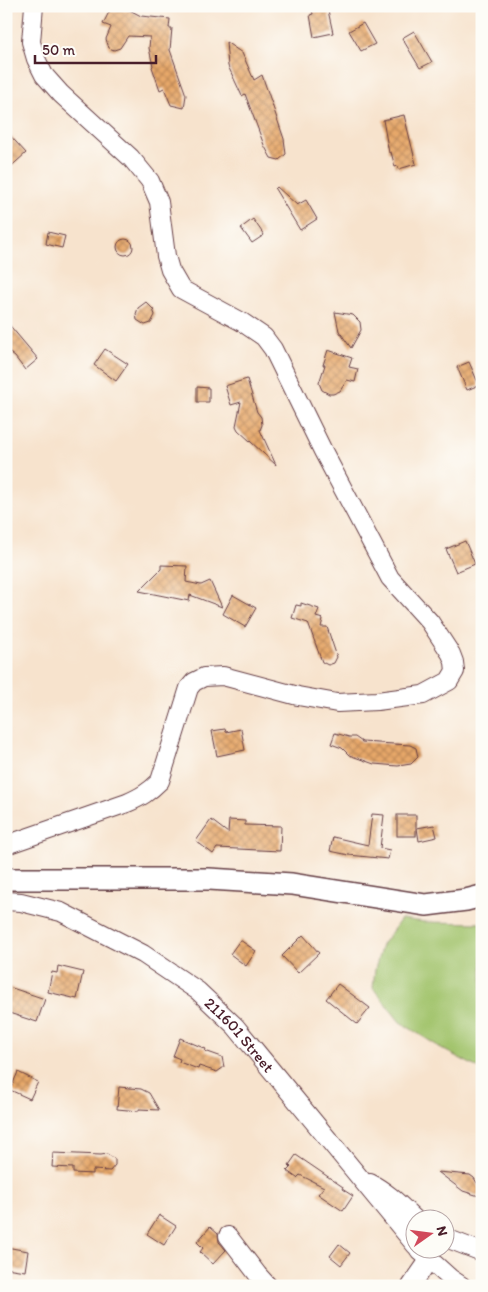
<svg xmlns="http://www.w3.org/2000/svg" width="488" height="1292" font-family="Itim,sans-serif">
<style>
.pitch{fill:#a3c46d;stroke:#76724c}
.building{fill:url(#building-cross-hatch)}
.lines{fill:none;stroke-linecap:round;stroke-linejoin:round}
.minor-casing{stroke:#643c43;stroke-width:20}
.tertiary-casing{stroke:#643c43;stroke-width:24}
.minor{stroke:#fff;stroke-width:18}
.tertiary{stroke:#fff;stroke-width:21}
.labels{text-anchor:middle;stroke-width:4.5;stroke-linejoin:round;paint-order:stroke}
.street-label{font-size:16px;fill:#4a1f2b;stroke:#fdfcf7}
</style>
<defs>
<pattern id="building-cross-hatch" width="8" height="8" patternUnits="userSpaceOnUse" patternTransform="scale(1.25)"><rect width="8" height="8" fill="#e6a769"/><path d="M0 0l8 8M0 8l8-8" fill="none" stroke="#bc8757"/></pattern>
</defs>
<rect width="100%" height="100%" fill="#fdfcf7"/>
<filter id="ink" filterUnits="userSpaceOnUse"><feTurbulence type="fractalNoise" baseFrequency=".02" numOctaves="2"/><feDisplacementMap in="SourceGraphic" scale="10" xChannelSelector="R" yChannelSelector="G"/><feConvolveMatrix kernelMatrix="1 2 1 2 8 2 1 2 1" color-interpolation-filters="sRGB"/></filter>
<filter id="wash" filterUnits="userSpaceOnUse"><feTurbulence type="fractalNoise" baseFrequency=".0096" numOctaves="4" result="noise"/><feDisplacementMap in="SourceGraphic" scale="20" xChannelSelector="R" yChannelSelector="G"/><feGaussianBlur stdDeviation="1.12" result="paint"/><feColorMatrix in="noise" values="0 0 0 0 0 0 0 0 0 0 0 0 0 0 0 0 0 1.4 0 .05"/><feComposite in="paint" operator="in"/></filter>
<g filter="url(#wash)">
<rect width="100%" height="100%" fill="#f7e3cd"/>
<!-- pitch -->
<polygon class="pitch" points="401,919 425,922 482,923 482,1070 444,1050 400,1022 373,988 375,969 382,945"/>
<g id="blocks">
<!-- building -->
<g class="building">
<polygon points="112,6 122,6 141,16 170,19 169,28 172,28 170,50 186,95 184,108 171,105 164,88 160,90 152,67 153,66 149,48 150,37 128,36 120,48 114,50 109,48 106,39 111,27 103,24"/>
<polygon points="311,6 327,6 333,33 314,37 310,15 313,14"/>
<polygon points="363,23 375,44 361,51 349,31"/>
<polygon points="414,31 432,62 420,68 402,38"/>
<polygon points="226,42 242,53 254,80 262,75 284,139 286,154 279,160 271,158 264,145 245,94 242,96 228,66"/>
<polygon points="404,115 416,164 399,169 398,166 395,167 391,152 389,153 383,120"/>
<polygon points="6,131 26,153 6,171"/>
<polygon points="277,187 297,205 306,200 317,219 300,230 275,189"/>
<polygon points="253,219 264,235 252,243 241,228"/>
<polygon points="48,232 65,236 62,248 46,244"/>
<circle cx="125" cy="247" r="8"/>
<polygon points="146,302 153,309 155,315 151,323 145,325 137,320 136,314 138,308"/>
<polygon points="335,312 353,315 360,322 361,330 351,348 339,331"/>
<polygon points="6,321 38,359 25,370 15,357 11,354 6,346"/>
<polygon points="105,349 128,364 116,381 94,365"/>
<polygon points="328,350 352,358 349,367 358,369 355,382 347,380 340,391 333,394 329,394 322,390 319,383 325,365 323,365"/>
<polygon points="469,362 479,385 467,390 457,367"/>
<polygon points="247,379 257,412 261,417 262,425 260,430 276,465 238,430 236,426 241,402 231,405 225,386"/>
<polygon points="197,387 209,388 209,402 197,402"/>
<polygon points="465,541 475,564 456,572 446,549"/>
<polygon points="161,565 187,566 186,582 201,585 210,581 222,607 190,595 189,601 139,591 161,569"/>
<polygon points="233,595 256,608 245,627 223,614"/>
<polygon points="301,603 319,609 316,617 323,619 321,627 327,627 337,657 334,663 328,665 322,662 308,623 292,618 296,605 301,606"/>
<polygon points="225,729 226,732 241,729 245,750 217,756 212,731"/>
<polygon points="335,733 349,737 355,737 362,742 410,745 416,748 418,757 411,764 398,766 374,764 349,755 342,748 331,744"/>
<polygon points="372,814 384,815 380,848 390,850 388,859 349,855 330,851 333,837 368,845"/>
<rect x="397" y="815" width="19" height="21"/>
<polygon points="211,820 228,833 229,820 245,821 245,825 281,826 280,851 217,848 213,854 196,841"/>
<polygon points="434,825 437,837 419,841 417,828"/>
<polygon points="303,935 319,953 298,973 282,956"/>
<polygon points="240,940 256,951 246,966 230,954"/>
<polygon points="58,966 83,972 77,999 48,992 52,972 57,973"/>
<polygon points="338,984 370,1008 357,1024 326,999"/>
<polygon points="6,986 45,999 37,1022 6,1012"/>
<polygon points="180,1038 206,1049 205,1051 222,1057 224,1067 217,1072 199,1066 198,1069 179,1062 180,1059 173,1056"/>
<polygon points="18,1072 38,1082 30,1099 10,1090"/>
<polygon points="119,1087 141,1089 149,1093 159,1110 139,1109 139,1111 117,1109"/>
<polygon points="53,1153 101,1155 107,1154 115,1159 115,1165 110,1171 93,1170 93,1174 73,1173 73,1168 52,1167"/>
<polygon points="296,1155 343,1187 342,1189 353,1196 343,1211 318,1194 324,1187 300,1175 297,1178 287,1171 291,1167 289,1165"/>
<polygon points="438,1172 470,1175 474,1178 482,1191 482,1197 463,1191"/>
<polygon points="159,1215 176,1226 164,1245 147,1234"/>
<polygon points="210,1227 218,1234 219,1242 226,1250 213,1264 200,1252 203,1248 197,1242"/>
<polygon points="339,1244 350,1253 341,1265 330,1256"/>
<polygon points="6,1247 28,1251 25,1271 6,1268"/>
</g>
</g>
</g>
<g filter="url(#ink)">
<use href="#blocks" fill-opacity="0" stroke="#643c43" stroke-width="1"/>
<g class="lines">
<defs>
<g id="minor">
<path d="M6 845 127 803C141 797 149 792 160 781L189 688 194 682 204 677 223 676 298 696 337 703 377 701 423 695 449 681 455 671 454 662 451 654 430 622 390 578 323 451 273 349 264 337 242 322 181 289 170 270 166 256 159 202 150 181 131 158 61 94 44 75 36 59 31 42 34 6"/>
<path id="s1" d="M6 901 21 902 61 912 143 954 198 991 235 1026 416 1246"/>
<path d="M370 1183C388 1192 401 1206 416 1220"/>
<polyline points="228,1236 258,1275 268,1286"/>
<polyline points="446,1238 482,1252"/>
<polyline points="419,1250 450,1278 462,1286"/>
<polyline points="411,1286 429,1260"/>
</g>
<polyline id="tertiary" points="6,879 209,879 292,884 426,905 466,900 482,896"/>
</defs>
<!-- minor casing -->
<use href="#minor" class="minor-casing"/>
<!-- tertiary casing -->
<use href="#tertiary" class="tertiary-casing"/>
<!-- minor -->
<use href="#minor" class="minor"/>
<!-- tertiary -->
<use href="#tertiary" class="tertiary"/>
</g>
</g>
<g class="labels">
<!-- street labels -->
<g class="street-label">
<text dy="6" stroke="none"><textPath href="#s1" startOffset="275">211601 Street</textPath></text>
</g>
</g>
<!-- margin -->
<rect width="488" height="1292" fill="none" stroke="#fdfcf7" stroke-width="25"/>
<!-- north arrow -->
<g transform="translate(430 1234) rotate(76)"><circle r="24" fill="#fdfcf7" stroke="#b5a4a5"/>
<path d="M0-4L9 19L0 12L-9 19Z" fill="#d1495b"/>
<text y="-8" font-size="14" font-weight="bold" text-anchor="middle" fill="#4a1f2b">N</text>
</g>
<!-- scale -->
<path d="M35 55v8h121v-8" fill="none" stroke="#4a1f2b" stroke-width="2.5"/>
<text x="42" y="55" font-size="15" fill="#4a1f2b" stroke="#fdfcf7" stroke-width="4" paint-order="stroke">50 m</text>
</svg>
